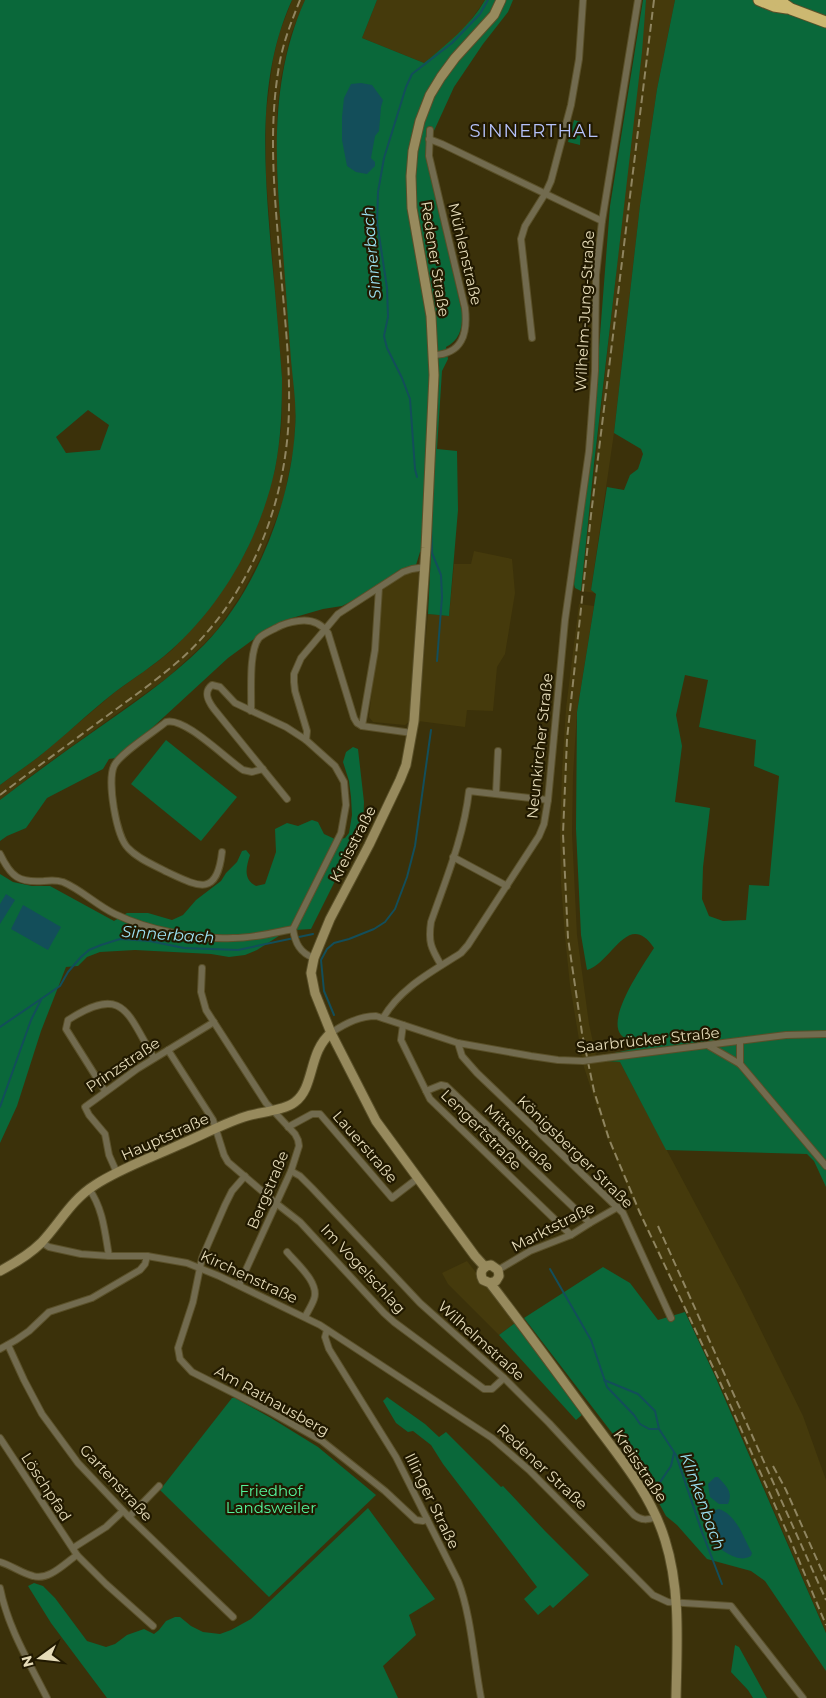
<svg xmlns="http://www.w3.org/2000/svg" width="826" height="1698" font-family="Montserrat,sans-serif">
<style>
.built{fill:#453a0c}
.green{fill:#0a683a;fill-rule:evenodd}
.water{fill:#134e5a}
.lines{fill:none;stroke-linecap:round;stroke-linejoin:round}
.stream{stroke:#134e5a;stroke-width:2}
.street-casing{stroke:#5a5029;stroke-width:8}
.secondary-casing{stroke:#5a5029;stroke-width:11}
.highway-casing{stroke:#5a5029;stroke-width:13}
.street{stroke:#726b4f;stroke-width:6}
.secondary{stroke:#978a5d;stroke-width:9}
.highway{stroke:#ccb871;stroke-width:11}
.rail{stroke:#8f8560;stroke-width:2;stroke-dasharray:8 4;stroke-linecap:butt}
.street-bridge-casing{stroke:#5a5029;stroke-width:8;stroke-linecap:butt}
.street-bridge{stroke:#726b4f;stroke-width:6}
.labels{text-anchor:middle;stroke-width:4.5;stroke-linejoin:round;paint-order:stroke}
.street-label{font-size:15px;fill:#e5dbb8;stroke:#211900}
.park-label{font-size:15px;fill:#54f49a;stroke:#211900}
.water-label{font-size:16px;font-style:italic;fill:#9be0f1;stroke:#211900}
.quarter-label{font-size:18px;letter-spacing:1px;fill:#b6c2fa;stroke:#211900}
</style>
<rect width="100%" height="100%" fill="#3b310a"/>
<!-- built -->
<g class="built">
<polygon points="292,0 305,0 290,37 281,78 277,114 277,176 296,406 294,448 283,502 261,557 241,595 217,630 204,644 167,678 44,766 0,800 0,785 37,758 115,692 157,662 172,650 201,619 212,605 246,551 257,526 275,470 281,430 282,407 282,378 266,177 266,113 273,59 279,34"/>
<polygon points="377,0 485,0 468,24 455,38 424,63 362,38"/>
<polygon points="646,0 675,0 657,89 640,205 614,433 591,590 596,593 581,591"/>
<polygon points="474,551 512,559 515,593 505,654 497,667 493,711 467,710 465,727 418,721 428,614 449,616 454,564 471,564"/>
<polygon points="416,565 419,575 410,721 405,725 373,722 369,717 382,601 380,584 399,570"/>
<polygon points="579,604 594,606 577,712 573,775 572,834 577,935 589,1024 596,1056 582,1058 570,985 565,937 561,884 560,833 562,770 566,708"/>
<polygon points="606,1061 620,1062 742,1292 803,1416 826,1480 826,1632 716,1376 636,1208 606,1135 583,1064"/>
<polygon points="467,1261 515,1323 499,1335 448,1284 442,1273"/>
</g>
<!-- green -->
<g class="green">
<path d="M0 0H292C255 81 265 174 272 260 276 299 279 339 282 378 282 409 281 439 275 469 260 538 223 604 170 651 153 666 134 678 115 692 88 713 64 737 37 758 25 767 12 776 0 785ZM88 410 109 425 100 450 66 453 56 437Z"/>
<path d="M305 0H377L362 38 424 63C447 44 470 26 485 0H513L508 12 483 44 454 87 428 144 430 170 462 312C463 327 460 340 446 347L448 359 442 371 437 449 457 451 458 510 449 616 428 614 431 553 420 552 416 565 399 570 370 592 342 606 323 609 285 620 262 633 228 658 153 727 116 758 109 759 103 769 47 798 26 828 7 836 0 841V800C30 777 60 755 90 734 130 706 170 679 204 645 256 592 291 502 295 429 297 406 293 383 291 360 288 319 285 279 282 238 274 157 271 76 305 0Z"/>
<polygon points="643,0 646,0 642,52 594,464 581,591 575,588 574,584 590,464 610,206"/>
<path d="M675 0H826V1187L814 1161 807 1154 666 1150 620 1062 606 1061 605 1055 643 1047 649 1045 646 1041C639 1040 626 1041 621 1035 606 1017 644 964 654 948 628 909 612 963 587 970L581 935 576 829 577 712 596 594 591 590 607 487 624 490 630 475 638 469 643 454 641 449 614 433 640 205 657 89ZM685 675 708 680 699 727 756 740 754 766 779 776 769 886 749 885 746 920 723 921 709 916 702 899 703 867 710 808 675 802 682 746 676 715Z"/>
<polygon points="574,120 581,122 580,145 568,142"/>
<polygon points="166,740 237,797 201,841 131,784"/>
<path d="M353 747 358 749 364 802 363 826 345 856 336 879 311 929 295 930 282 934 257 950 245 955 229 957 211 954 135 950 100 952 87 957 78 966 66 967 41 1031 17 1106 0 1143V874L13 882 32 886H50L114 921 127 913H148L172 920 183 915 196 900 221 881 226 873 237 862 242 851 246 850 250 855C246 868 243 879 256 886L265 884 276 852 275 829 287 823 298 826 312 820 318 822 324 834 337 840 345 838 349 833 352 815 351 797 349 781 343 762 346 752Z"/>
<polygon points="603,1267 630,1283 658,1320 685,1312 715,1376 826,1633 826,1671 765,1581 751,1571 707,1559 677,1525 666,1516 642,1472 524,1318"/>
<polygon points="515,1323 583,1414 576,1420 499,1335"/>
<polygon points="387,1397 425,1424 439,1437 446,1432 501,1487 503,1486 545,1531 589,1575 553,1608 550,1605 538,1615 524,1599 537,1587 443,1464 431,1445 413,1431 408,1432 396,1423 383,1401"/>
<polygon points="232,1398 235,1398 271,1418 318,1447 376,1495 269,1597 160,1490"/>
<polygon points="368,1508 435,1599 409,1615 416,1635 383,1666 398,1698 107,1698 51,1623 28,1586 34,1583 43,1586 55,1598 87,1641 106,1647 115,1644 127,1635 144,1629 154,1634 159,1630 166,1621 175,1617 180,1617 191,1626 203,1632 220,1634 231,1630 251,1619"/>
<polygon points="735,1645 739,1647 767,1698 753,1698 748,1690 731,1672"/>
</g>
<!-- water -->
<g class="water">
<polygon points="361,83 372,85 383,100 381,107 379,131 375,136 371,158 375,162 375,166 367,174 356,172 347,166 342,140 342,117 344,98 351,84"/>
<polygon points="6,894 15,900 0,924 0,904"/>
<polygon points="23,905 61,927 48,950 11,929"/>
<path d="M715 1477H718C725 1485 734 1492 728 1504H719L710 1497 708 1484Z"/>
<path d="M719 1509C737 1515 744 1539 752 1553L751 1556C747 1558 743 1559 739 1558 731 1557 716 1547 712 1540 709 1533 710 1522 710 1515L715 1510Z"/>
</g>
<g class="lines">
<!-- stream -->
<g class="stream">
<polyline points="417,477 415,469 410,399 402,378 387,348 384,336 388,317 387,288 377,222 378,192 384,158 406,87 412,74 452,43 480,14 488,0"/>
<polyline points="431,523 432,553 441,575 442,597 437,661"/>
<polyline points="334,1015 324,991 321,960 327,949 334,943 349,939 374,929 385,922 395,909 407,877 415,846 431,730"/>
<polyline points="0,1027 60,986 68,972 81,957 89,950 101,945 120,939 150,941 184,948 238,950 313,934"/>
<polyline points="0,1107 31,1020 41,1000"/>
<polyline points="550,1269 591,1340 607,1387 634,1415 640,1424 649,1429 659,1429 676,1455 702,1532 722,1584"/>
<polyline points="604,1380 638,1394 655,1411 659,1429"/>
<polyline points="656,1488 671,1466 674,1453"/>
</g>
<defs>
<g id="street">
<path d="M430 130 429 156 465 308C468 334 462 354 434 355"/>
<polyline points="429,139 442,144 602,221"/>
<polyline points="532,338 521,239 525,226 545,194 551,181 571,105 579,59 583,0"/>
<path d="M251 711C252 694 248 652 259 638 263 634 270 631 276 628 283 624 290 622 298 621 311 619 321 623 328 633L354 718 357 723 362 726 412 733"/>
<polyline points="362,726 375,650 379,588"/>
<polyline points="306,740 307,731 295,691 294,682 294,674 301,658 338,614 403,572 412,569 425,567"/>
<polyline points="496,794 498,751"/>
<path d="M287 799 214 709C208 701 203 692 212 685L220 687 235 703 286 727 306 740 335 766 344 782 346 805 341 833 293 929C295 943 300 953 314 958"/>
<path d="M222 852C217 897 199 887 167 872 154 865 138 859 128 848 116 836 107 781 114 766 119 754 154 732 166 722 184 716 226 759 243 770L252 772 263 769"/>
<path d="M0 854C11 877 19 883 44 881 51 880 57 880 63 882 82 890 96 905 115 914 148 930 196 940 233 938 254 938 273 933 293 929"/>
<polyline points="453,857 507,886"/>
<path d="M441 965C431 948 428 942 431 922 446 879 464 836 469 791L548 800"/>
<polyline points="202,968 201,992 206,1010 266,1103 295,1134 298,1140 299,1146 291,1171 239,1285"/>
<path d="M383 1018C401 987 432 972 461 953L468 945 539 836 544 824 548 800 565 620 589 451 595 371 596 275 602 221 638 0"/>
<polyline points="403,1025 401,1040 430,1099 571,1235"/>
<path d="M331 1033C344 1024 359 1016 376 1016L458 1043 531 1056 558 1060 583 1061"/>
<polyline points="458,1043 462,1056 477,1073 623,1213 671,1318"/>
<polyline points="709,1046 740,1064 826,1166"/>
<polyline points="168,1050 213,1120 224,1155 228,1162 277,1204 300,1222 384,1313 394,1322 484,1389 492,1389 504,1378"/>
<polyline points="605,1058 786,1035 826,1034"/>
<polyline points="740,1064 740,1041"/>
<path d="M105 1091 66 1029 68 1020C124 984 127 1013 154 1058"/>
<polyline points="426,1091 441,1085 446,1086 590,1223"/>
<polyline points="288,1127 312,1114 320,1114 392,1198 418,1178"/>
<path d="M291 1171 300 1176 312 1188 420 1303 504 1378 549 1423 634 1515C642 1521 647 1520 657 1517"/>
<polyline points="117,1173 109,1155 105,1134 89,1115 85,1107 137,1069 214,1022"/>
<polyline points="245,1176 232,1191 225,1205 202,1258 193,1302 178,1348 180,1359 192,1372 269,1411 322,1441 385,1491 416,1520 423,1521 427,1519"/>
<path d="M89 1189C103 1208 105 1233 109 1256"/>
<polyline points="41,1242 49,1247 81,1254 109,1256 147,1256 187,1263 219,1276 320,1325 492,1438 529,1470 653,1595 668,1602 731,1606 803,1698"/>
<path d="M287 1252C296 1263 320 1283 314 1299 312 1305 308 1311 305 1317"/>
<polyline points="498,1270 530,1251 571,1235 590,1223 618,1207"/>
<path d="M327 1330 325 1337 329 1349 396 1457 458 1581C471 1614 474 1662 481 1698"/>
<polyline points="8,1345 24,1380 42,1414 78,1463 129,1517 233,1617"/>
<polyline points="0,1349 16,1340 29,1331 49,1312 92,1298 140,1270 145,1264 147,1256"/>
<polyline points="0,1438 77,1555 106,1584 153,1626"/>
<polyline points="129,1517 159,1486"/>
<polyline points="73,1548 106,1527 123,1511"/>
<path d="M0 1562C11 1565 21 1573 33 1576 49 1581 65 1563 77 1555"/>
<path d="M0 1588C8 1628 29 1662 47 1698"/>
</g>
<g id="secondary">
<polyline points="485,1267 475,1256 376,1121 331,1033 315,993 311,973 314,958 330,919 369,845 400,780 406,765 414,721 426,548 434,375 431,316 412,208 411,176 413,151 420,121 430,95 441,77 455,58 494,15 501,0"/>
<path d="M0 1271C15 1263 29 1255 41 1243 60 1223 71 1200 95 1185 121 1168 153 1157 181 1144 202 1135 223 1124 244 1117 258 1112 284 1111 295 1102 315 1087 308 1052 331 1033"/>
<path d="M490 1283 496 1281 499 1276 498 1270 491 1265C482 1266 479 1273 483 1280L490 1283C525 1328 558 1374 592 1420 620 1458 651 1494 665 1540 681 1590 677 1646 676 1698"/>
</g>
<g id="highway">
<polyline points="759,0 774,6 787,8"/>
<polyline points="778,0 791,9 826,22"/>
</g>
</defs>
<!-- street casing -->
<use href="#street" class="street-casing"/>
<!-- secondary casing -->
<use href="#secondary" class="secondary-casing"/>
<!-- highway casing -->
<use href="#highway" class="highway-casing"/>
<!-- street -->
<use href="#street" class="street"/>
<!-- secondary -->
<use href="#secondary" class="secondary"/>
<!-- highway -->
<use href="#highway" class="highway"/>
<!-- rail -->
<g class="rail">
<polyline points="654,0 591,515 567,739 563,834 568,938 582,1033 594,1091 609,1139 640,1213 720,1382 790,1539 826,1625"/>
<path d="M0 795C34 769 69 744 104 718 130 699 157 680 181 659 251 596 288 500 289 407 290 355 283 302 279 250 274 187 268 124 280 61 284 40 292 20 300 0"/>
<polyline points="658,1226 826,1600"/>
<polyline points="773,1466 786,1490 826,1580"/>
</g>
<defs>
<polyline id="street-bridge" points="583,1061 605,1058"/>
</defs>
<!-- street-bridge casing -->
<use href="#street-bridge" class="street-bridge-casing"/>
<!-- street-bridge -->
<use href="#street-bridge" class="street-bridge"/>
</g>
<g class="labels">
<!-- street labels -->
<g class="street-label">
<text transform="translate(465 254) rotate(77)" y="5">Mühlenstraße</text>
<text transform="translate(435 259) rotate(81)" y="5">Redener Straße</text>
<text transform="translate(585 311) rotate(-87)" y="5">Wilhelm-Jung-Straße</text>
<text transform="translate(540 746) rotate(-84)" y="5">Neunkircher Straße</text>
<text transform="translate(353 844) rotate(-63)" y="5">Kreisstraße</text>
<text transform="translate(648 1040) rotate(-6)" y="5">Saarbrücker Straße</text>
<text transform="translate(123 1065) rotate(-34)" y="5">Prinzstraße</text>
<text transform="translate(481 1130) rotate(45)" y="5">Lengertstraße</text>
<text transform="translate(165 1137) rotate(-24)" y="5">Hauptstraße</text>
<text transform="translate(519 1138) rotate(44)" y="5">Mittelstraße</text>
<text transform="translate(365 1147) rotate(49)" y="5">Lauerstraße</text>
<text transform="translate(575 1152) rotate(44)" y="5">Königsberger Straße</text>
<text transform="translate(268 1190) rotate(-67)" y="5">Bergstraße</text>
<text transform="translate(553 1227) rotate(-27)" y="5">Marktstraße</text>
<text transform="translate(363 1269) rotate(47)" y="5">Im Vogelschlag</text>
<text transform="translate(249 1277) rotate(25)" y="5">Kirchenstraße</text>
<text transform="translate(481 1341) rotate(42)" y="5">Wilhelmstraße</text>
<text transform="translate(272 1401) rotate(29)" y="5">Am Rathausberg</text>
<text transform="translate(640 1466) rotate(56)" y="5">Kreisstraße</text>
<text transform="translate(542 1467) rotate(43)" y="5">Redener Straße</text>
<text transform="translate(116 1483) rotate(47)" y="5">Gartenstraße</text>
<text transform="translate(46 1487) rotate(57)" y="5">Löschpfad</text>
<text transform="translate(432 1501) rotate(64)" y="5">Illinger Straße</text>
</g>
<!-- park labels -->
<g class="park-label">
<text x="271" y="1496">Friedhof<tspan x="271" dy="17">Landsweiler</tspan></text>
</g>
<!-- water labels -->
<g class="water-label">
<text transform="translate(371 253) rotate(-95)" y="6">Sinnerbach</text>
<text transform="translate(168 934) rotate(4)" y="6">Sinnerbach</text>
<text transform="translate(703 1501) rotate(70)" y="6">Klinkenbach</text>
</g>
<!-- quarter labels -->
<g class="quarter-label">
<text x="534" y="137">SINNERTHAL</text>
</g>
</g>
<!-- north arrow -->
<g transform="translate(40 1658) rotate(255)" stroke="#211900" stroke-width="4" paint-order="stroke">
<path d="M0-4L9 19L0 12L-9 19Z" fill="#e5dbb8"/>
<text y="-8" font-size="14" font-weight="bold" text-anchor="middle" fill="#e5dbb8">N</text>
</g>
</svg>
